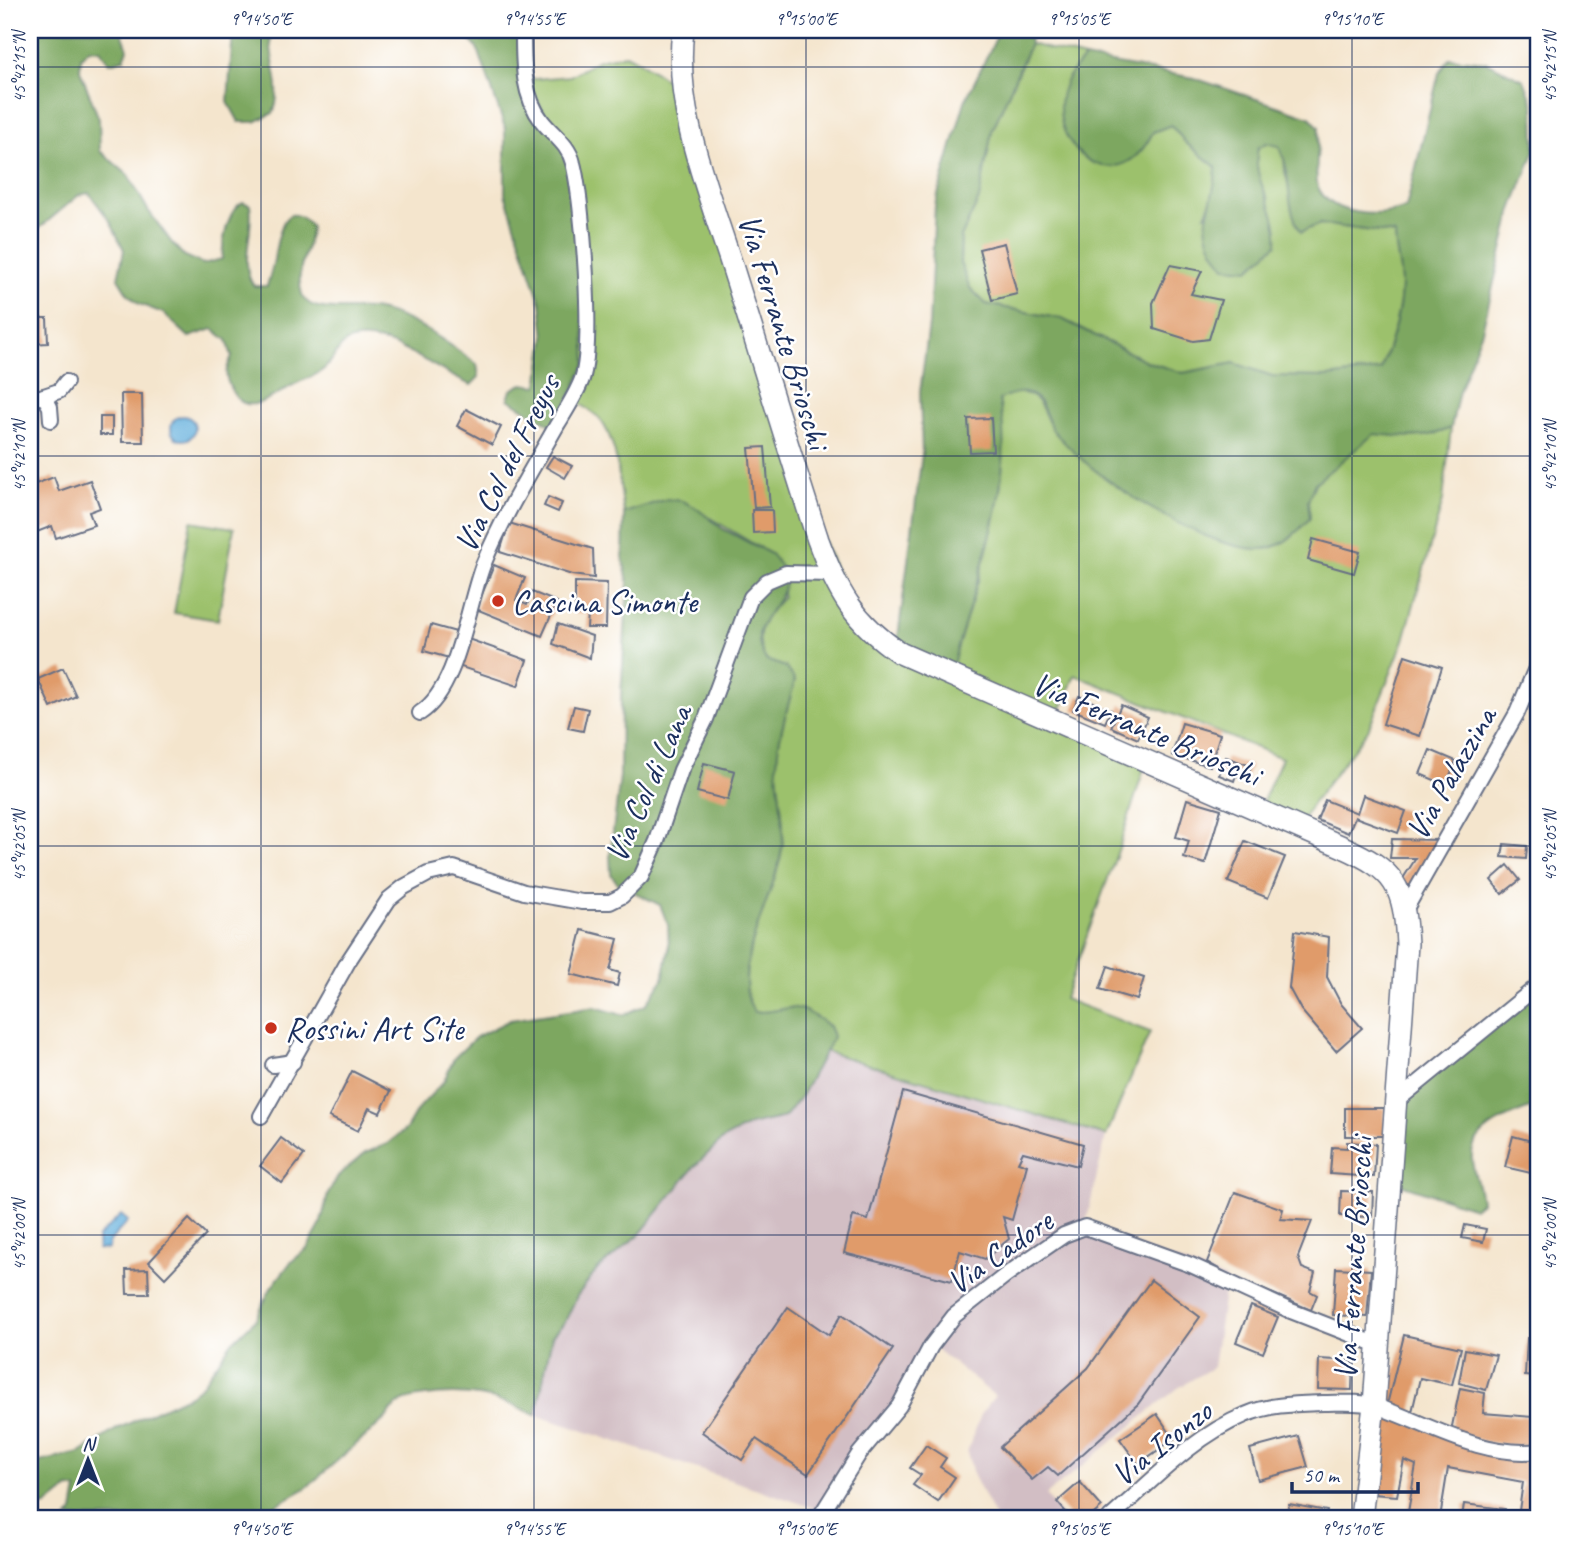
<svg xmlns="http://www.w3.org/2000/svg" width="1569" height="1548" font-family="Caveat,sans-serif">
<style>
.industrial{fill:#d2bec4}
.green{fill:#9cc16c;stroke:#5c7865;stroke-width:2}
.forest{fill:#7da760;stroke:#4c6b5f;stroke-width:2}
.water{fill:#62afdc;stroke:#3e6f9d;stroke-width:2}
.building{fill:#e09b6b}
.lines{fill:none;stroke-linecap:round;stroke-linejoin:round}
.street-casing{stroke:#676f85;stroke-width:18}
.secondary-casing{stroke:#676f85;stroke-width:24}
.street{stroke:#fff;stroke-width:14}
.secondary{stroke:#fff;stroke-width:21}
.ticks{fill:none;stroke:#1b2f5e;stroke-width:2;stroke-opacity:0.45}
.poi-dot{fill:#c8321e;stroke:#fff;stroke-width:2.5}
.labels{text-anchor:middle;stroke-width:5;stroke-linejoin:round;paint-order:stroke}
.street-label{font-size:33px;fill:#1b2f5e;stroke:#fff}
.poi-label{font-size:33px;fill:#1b2f5e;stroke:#fff;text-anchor:start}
.neatline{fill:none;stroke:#1b2f5e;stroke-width:2.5}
.ticks-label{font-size:18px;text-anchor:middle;fill:#1b2f5e}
</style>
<rect width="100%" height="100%" fill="#fff"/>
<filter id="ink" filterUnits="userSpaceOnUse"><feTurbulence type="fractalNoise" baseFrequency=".0143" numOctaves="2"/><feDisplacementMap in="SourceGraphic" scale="14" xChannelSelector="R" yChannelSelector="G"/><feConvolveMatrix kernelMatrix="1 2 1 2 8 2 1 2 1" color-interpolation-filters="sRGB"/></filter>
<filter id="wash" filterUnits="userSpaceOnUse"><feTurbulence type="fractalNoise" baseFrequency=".00686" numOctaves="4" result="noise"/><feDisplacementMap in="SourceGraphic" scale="28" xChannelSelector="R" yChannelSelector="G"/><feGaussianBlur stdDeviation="1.57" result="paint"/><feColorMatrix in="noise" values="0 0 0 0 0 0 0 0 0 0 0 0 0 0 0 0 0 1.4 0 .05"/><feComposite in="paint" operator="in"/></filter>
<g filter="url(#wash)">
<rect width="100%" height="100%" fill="#f4e5cd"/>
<!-- industrial -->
<polygon class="industrial" points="824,1051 1106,1136 1085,1227 1226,1279 1213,1367 1178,1388 1046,1495 1060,1515 1056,1518 995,1518 973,1474 967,1452 982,1412 995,1396 932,1346 823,1511 536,1415 552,1336 565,1322 577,1296 597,1270 640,1234 694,1167 723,1139 750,1125 785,1117"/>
<!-- green -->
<g class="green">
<path d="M1030 44 1085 58C1066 74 1062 92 1061 116L1102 166C1127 163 1141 156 1153 132L1171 125 1186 143 1216 167 1215 191 1205 215 1268 198 1258 178 1255 161 1257 148 1266 143 1279 146 1284 156 1285 172 1301 232 1320 224 1395 234C1395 251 1401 267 1401 284 1401 314 1390 342 1381 370L1328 377 1272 376 1234 363 1183 373 1148 362 1062 319 986 304 970 288 960 263 961 237 979 199 992 131Z"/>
<path d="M626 54C647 64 662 78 681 89L801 490 858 620 950 675C972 588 1018 491 999 400 1009 394 1017 390 1029 395 1045 402 1044 421 1056 433 1103 475 1196 550 1262 549 1282 549 1298 531 1310 518L1308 501 1315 483 1374 433C1402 437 1425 440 1451 428L1443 500 1404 640 1368 730 1310 807 1299 827 1259 810 1282 758 1075 675 1055 723 1146 762 1119 848 1064 999 1150 1032 1106 1136 824 1051 833 1037 829 1026 793 1007 770 1013 754 1012C728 969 773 900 781 854 787 825 778 797 777 769 776 741 788 708 795 680L786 667 766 660C751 635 765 616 783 597L771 554C751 544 681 496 665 500 652 503 638 510 624 513 619 485 619 442 599 418 592 411 581 405 573 398L541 119 525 80 570 76 599 60Z"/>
<polygon points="191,521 234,528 218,620 174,613"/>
</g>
<!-- forest -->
<g class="forest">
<path d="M30 30H121L128 49 124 59 109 63 100 50 89 49 81 57 80 70 99 119 100 151 128 175 148 210 172 243 183 255 203 264 222 259C223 241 226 211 243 202L250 205C255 229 238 266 254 286H267C270 275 274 264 275 253 279 233 284 196 311 226 310 249 294 269 302 294 309 316 353 307 372 309 409 314 448 343 477 364L479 377 471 385C436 371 398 336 358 339 338 340 337 358 324 369 316 376 305 379 295 384 273 395 245 422 230 387 224 374 226 369 232 357L227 340 213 329 189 337 163 313 139 304 128 294 118 278 124 250 110 221 89 193 79 195 30 236Z"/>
<path d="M233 30H271C267 59 285 85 273 113L255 122H239L228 102Z"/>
<path d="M391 30H523L525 80 573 161 586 363 556 428 508 399 511 390 522 384 538 386 545 337 541 304 505 194V128L479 52C462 19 420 45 391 30Z"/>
<path d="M1000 30H1028L1030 44 992 131 979 199 961 237 960 263 970 288 986 304 1062 319 1148 362 1183 373 1234 363 1272 376 1328 377 1381 370C1390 342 1401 314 1401 284 1401 268 1395 251 1395 234L1320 224 1301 232C1283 203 1293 173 1279 146L1266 143 1258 148C1250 182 1281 209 1277 244L1249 269 1225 267C1190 223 1215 213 1216 167L1186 143 1171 125 1153 132C1110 221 1015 117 1085 58L1194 78 1310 117 1319 127C1319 141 1314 177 1318 187 1331 217 1381 218 1406 208L1439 73 1450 58 1486 62 1524 80 1534 106 1535 150 1512 210 1482 331 1459 391 1451 428C1425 440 1402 437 1374 434L1315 483 1308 501 1310 518C1298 531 1282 549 1262 549 1209 550 1112 489 1074 452 1067 445 1058 437 1052 429 1047 420 1045 407 1038 400 1026 388 1012 393 999 400 1018 491 971 588 950 676L900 653 898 637 922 454 920 392 929 325 935 205 965 101Z"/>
<path d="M667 499 683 501 695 507 723 529 771 554 786 573C786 612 742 620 766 660L786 667 795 680C788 708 776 741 777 769 778 797 787 825 781 854 773 900 728 969 754 1012 787 1013 789 998 819 1019 828 1025 830 1026 833 1037L801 1096 785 1117 750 1125 723 1139 694 1167 640 1234 597 1270 577 1296 565 1322 552 1336 536 1415C498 1397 467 1390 426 1396 406 1399 398 1399 386 1418L306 1488 253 1518H68L73 1512 77 1489 69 1488 46 1506 30 1509V1464L80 1453 117 1429 190 1395 201 1386 232 1342 256 1319 271 1288 291 1262 307 1249 320 1226 328 1194 338 1176 365 1153 387 1144 406 1129 417 1110 444 1081 454 1058 476 1037 510 1020 595 1007 623 1015 646 1005 663 979 669 949 668 925 660 905 618 884 611 874 610 856 620 776 621 695 628 582 623 559 624 513Z"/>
<path d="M1539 985V1105C1515 1113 1469 1129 1472 1159 1473 1174 1480 1186 1481 1202L1474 1208 1388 1180 1394 1103Z"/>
</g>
<!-- water -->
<g class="water">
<circle cx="183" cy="428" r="12"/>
<polygon points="121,1215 128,1221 109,1242 109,1249 98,1250 97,1238"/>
</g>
<g id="blocks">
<!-- building -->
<g class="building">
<polygon points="1004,243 1017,294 992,300 979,249"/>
<polygon points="1170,265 1202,271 1191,294 1221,300 1209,339 1193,341 1154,329 1153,303"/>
<polygon points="30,318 47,318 48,343 30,344"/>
<polygon points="121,394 142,394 143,442 122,442"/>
<polygon points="466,409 501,427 492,445 457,426"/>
<rect x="100" y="417" width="12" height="18"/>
<polygon points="991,418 993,451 970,452 968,419"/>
<polygon points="765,447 770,507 754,508 749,448"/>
<polygon points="553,456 572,466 565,478 546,467"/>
<polygon points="54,477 59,491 90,480 100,508 89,512 94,525 56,538 52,526 37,532 30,512 30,486"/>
<polygon points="548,497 562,503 558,512 544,506"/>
<polygon points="752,510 772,510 773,532 753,533"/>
<polygon points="509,523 593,549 594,578 572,575 500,552"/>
<polygon points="1313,539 1360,552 1354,573 1308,560"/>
<polygon points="494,565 525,578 516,600 527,605 532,592 557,602 542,636 476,609"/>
<polygon points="575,582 607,583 606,628 587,628 588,614 575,614"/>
<polygon points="558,624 592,636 590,658 553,644"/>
<polygon points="431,625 456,632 449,658 424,651"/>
<polygon points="468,639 527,660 518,686 458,666"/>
<polygon points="1405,655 1442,667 1420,736 1383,724"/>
<polygon points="63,668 76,696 51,708 38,679"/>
<polygon points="1079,696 1111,710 1105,723 1073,710"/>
<polygon points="1121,705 1148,717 1138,739 1111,727"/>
<polygon points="574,706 588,709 583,731 568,728"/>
<polygon points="1182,723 1220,734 1210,766 1172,755"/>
<polygon points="1430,750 1456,761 1446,785 1420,774"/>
<polygon points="1226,757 1251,766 1246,779 1236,775 1234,781 1219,775"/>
<polygon points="704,763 735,771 728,800 697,792"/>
<polygon points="1363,795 1406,811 1398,833 1355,817 1348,833 1317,820 1325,800 1357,813"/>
<polygon points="1187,799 1221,809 1205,864 1184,858 1189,841 1176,837"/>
<polygon points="1392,839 1440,840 1413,889 1402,880 1416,858 1390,858"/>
<polygon points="1245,841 1285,857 1268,898 1228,882"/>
<polygon points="1504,844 1527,846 1526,859 1502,857"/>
<polygon points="1508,865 1520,880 1502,894 1491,880"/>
<polygon points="582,930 618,939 610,970 620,973 617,986 571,974"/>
<polygon points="1295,931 1329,937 1327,977 1341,1004 1362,1028 1336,1051 1301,1010 1289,988"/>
<polygon points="1108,966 1144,978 1137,1000 1100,989"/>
<polygon points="352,1071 391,1091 380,1113 369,1108 358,1131 329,1117"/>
<polygon points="903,1092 1083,1144 1078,1166 1023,1152 1018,1162 1027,1165 1012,1220 1003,1217 1009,1239 985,1259 960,1251 952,1281 844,1253 853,1216 868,1220"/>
<rect x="1345" y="1108" width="40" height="28"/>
<polygon points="1513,1136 1539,1143 1539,1175 1505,1167"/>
<polygon points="281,1138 304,1155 282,1183 260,1166"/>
<polygon points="1347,1142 1376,1144 1374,1177 1330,1174 1332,1147 1347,1148"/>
<polygon points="1341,1191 1373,1192 1372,1217 1340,1216"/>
<polygon points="1235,1192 1283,1209 1280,1219 1312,1221 1298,1257 1302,1268 1315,1273 1310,1291 1317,1295 1311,1310 1231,1276 1207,1262"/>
<polygon points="189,1219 206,1235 165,1278 149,1262"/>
<polygon points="1465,1225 1486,1229 1483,1242 1462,1238"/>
<polygon points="1336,1268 1371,1270 1367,1317 1333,1315"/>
<polygon points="148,1269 149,1294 127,1294 126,1270"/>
<polygon points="1151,1280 1200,1317 1138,1404 1058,1476 1048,1467 1032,1480 1000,1447 1088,1368"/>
<polygon points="1251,1306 1278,1317 1263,1353 1236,1342"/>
<polygon points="788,1307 829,1335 842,1314 893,1349 808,1474 756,1439 742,1460 702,1432"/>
<polygon points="1404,1335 1461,1348 1452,1385 1420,1378 1411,1416 1387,1405"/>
<polygon points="1527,1338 1539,1339 1539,1377 1525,1376"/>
<polygon points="1465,1349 1496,1355 1486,1390 1459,1383"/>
<polygon points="1319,1359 1353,1361 1352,1390 1318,1389"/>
<polygon points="1460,1388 1485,1393 1483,1413 1533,1417 1539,1388 1539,1446 1515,1446 1486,1442 1451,1431"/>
<polygon points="1157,1414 1174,1439 1138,1464 1120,1439"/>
<polygon points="1383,1414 1496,1452 1539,1460 1539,1518 1518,1518 1523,1482 1448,1468 1440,1518 1407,1518 1416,1465 1404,1460 1397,1496 1373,1494"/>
<polygon points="1299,1436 1308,1467 1258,1480 1250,1449"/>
<polygon points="926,1445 946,1458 940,1467 955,1477 938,1502 913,1485 921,1475 910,1468"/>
<polygon points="1080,1482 1102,1507 1089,1518 1071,1518 1057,1502"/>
<polygon points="1289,1504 1327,1511 1326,1518 1286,1518"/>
<polygon points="1464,1504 1505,1509 1504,1518 1462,1518"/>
</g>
</g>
</g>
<g filter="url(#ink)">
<use href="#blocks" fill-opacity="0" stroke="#676f85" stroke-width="2"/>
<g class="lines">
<defs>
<g id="street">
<polyline points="44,396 59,391 66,382"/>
<polyline points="30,399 44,396 50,407 51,420"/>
<path d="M420 713C458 689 467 607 483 565 503 516 531 471 557 425 566 410 576 395 582 379 594 345 583 200 573 163 569 145 553 135 542 121 522 95 523 61 523 30"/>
<polyline points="1405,910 1517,713 1539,661"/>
<polyline points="273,1065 293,1062"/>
<polyline points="1394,1103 1539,985"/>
<polyline points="261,1116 349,960 389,899 404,887 428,874 454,868 524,892 582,902 610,902 622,896 641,877 657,841 681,770 706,719 751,597 767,581 786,573 830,574"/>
<polyline points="819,1518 859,1454 899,1406 931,1346 954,1316 1006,1275 1064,1235 1085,1227 1191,1265 1291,1311 1378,1345"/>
<path d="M1110 1518C1151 1482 1194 1436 1245 1415 1269 1404 1297 1404 1323 1403 1340 1403 1361 1401 1376 1406 1428 1424 1482 1458 1539 1451"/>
</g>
<path id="secondary" d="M683 30C673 112 710 194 734 272 762 361 789 451 818 540 837 592 854 622 900 653L1343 847C1396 871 1404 886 1407 944L1374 1405 1361 1518"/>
</defs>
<!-- street casing -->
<use href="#street" class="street-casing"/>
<!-- secondary casing -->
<use href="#secondary" class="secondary-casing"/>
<!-- street -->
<use href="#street" class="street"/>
<!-- secondary -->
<use href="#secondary" class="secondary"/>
</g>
</g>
<!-- ticks -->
<path class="ticks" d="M261 30V1518M534 30V1518M806 30V1518M1079 30V1518M1352 30V1518M30 67H1539M30 456H1539M30 846H1539M30 1235H1539"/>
<!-- markers -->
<g class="poi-dot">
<circle cx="498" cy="601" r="7"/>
<circle cx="271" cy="1028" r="7"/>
</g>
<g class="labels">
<!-- street labels -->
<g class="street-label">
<text transform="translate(785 331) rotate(73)" y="12">Via Ferrante Brioschi</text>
<text transform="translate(506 463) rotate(-63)" y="12">Via Col del Freyus</text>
<text transform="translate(1147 728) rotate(23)" y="12">Via Ferrante Brioschi</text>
<text transform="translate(1450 773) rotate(-60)" y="12">Via Palazzina</text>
<text transform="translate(647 783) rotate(-66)" y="12">Via Col di Lana</text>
<text transform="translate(999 1251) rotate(-35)" y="12">Via Cadore</text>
<text transform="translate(1352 1258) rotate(-86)" y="12">Via Ferrante Brioschi</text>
<text transform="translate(1161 1442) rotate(-38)" y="12">Via Isonzo</text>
</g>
<!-- poi labels -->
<g class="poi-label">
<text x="512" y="613">Cascina Simonte</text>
<text x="285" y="1040">Rossini Art Site</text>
</g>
</g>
<!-- margin -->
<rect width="1569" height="1548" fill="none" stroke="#fff" stroke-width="77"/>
<!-- north arrow -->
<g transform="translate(88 1460)" stroke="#ffffff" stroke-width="5" paint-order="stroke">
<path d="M0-5L12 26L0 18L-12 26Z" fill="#1b2f5e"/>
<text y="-10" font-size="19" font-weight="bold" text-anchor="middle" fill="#1b2f5e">N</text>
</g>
<!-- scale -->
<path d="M1292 1482v10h126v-10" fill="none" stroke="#1b2f5e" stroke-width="3.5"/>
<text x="1303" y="1482" font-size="21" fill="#1b2f5e" stroke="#ffffff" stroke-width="5" paint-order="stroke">50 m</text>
<rect x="38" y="38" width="1492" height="1472" class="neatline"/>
<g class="ticks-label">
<text x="261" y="25">9°14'50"E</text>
<text x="534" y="25">9°14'55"E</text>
<text x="806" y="25">9°15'00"E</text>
<text x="1079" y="25">9°15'05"E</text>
<text x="1352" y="25">9°15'10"E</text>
<text transform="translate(19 67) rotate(-90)" y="6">45°42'15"N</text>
<text transform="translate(1550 67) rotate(-90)" y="6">45°42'15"N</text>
<text transform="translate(19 456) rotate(-90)" y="6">45°42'10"N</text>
<text transform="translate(1550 456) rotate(-90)" y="6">45°42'10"N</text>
<text transform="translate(19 846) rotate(-90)" y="6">45°42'05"N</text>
<text transform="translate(1550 846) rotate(-90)" y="6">45°42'05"N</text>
<text transform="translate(19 1235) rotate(-90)" y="6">45°42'00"N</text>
<text transform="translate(1550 1235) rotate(-90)" y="6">45°42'00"N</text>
<text x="261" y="1535">9°14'50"E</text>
<text x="534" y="1535">9°14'55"E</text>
<text x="806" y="1535">9°15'00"E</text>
<text x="1079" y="1535">9°15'05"E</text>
<text x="1352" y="1535">9°15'10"E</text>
</g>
</svg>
